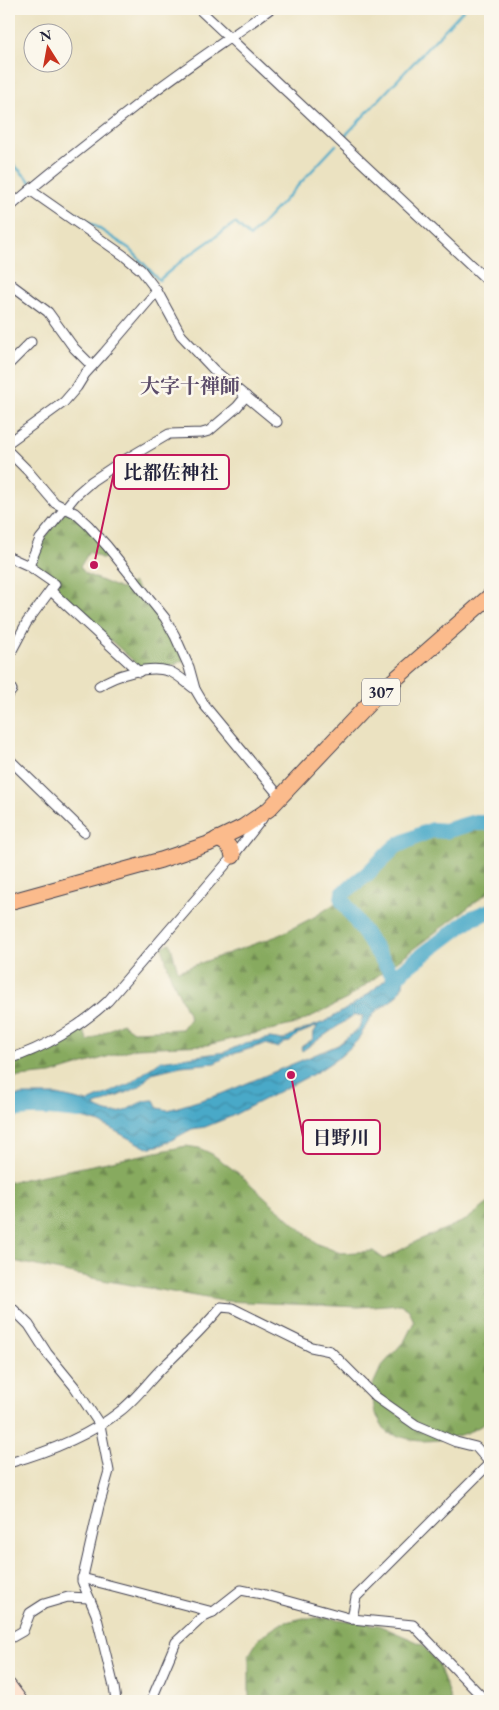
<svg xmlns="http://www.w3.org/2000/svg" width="499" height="1710" font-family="'EB Garamond','Noto Serif JP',serif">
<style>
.forest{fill:url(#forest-firs);stroke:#54664c}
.water{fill:url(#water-waves);stroke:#366682;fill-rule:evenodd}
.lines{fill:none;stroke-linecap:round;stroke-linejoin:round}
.stream{stroke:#49a9c8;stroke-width:2.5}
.river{stroke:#49a9c8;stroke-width:16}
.minor-casing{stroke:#403f4f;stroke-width:11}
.secondary-casing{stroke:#403f4f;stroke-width:16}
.trunk-casing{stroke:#403f4f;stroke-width:17}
.minor{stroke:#fff;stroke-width:9}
.secondary{stroke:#fde4d1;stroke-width:14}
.trunk{stroke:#fbbb8c;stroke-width:15}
.labels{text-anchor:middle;stroke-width:5;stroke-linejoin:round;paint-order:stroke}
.shield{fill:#fbf7ec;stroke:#636270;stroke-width:1}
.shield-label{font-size:16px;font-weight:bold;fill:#22223b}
.quarter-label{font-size:20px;font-weight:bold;fill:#5c4d6a;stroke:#fbf7ec}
.leader{fill:none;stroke:#c2185b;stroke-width:2}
.callout-dot{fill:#c2185b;stroke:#fbf7ec;stroke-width:2}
.callout{fill:#fbf7ec;stroke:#c2185b;stroke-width:2}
.callout-label{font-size:19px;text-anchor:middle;font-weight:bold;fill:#22223b}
</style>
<defs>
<pattern id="forest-firs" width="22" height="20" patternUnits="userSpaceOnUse" patternTransform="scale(1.25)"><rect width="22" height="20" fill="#87aa5e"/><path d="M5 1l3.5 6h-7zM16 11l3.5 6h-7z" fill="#6e8a4f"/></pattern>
<pattern id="water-waves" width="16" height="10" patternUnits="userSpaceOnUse" patternTransform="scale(1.25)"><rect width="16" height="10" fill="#49a9c8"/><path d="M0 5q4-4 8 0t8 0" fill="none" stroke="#3c89a4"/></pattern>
</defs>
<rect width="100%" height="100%" fill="#fbf7ec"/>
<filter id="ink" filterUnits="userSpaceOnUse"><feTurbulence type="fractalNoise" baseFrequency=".02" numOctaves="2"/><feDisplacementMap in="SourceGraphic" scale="10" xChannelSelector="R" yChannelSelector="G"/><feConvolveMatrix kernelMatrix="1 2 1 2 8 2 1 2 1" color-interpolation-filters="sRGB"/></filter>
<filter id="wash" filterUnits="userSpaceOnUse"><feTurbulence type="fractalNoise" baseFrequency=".0096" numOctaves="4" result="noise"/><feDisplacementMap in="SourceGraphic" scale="20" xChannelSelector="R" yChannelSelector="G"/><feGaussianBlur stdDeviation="1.12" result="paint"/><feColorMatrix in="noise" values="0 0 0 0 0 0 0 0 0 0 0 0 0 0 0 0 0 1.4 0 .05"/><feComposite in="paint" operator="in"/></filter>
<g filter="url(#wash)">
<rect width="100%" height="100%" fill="#ebe2c1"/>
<!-- forest -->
<g class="forest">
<polygon points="66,511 78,516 112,553 103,559 89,552 80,567 86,574 121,589 133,582 162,620 184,660 167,668 140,667 56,591 58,582 33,565 43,540"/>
<polygon points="475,829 490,831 490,891 347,999 296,1024 207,1045 136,1048 51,1074 9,1078 9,1060 36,1052 82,1027 88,1041 122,1023 133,1031 182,1029 190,1018 171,977 162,947 170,943 178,971 277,936 316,916 361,886 401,849 432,834 450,836"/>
<path d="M186 1146 199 1148 212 1154 238 1173 316 1243 340 1253 373 1251 384 1259 419 1240 466 1220 490 1202V1420C471 1434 446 1441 422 1441 411 1441 398 1435 387 1433L375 1413 371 1389 381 1367 405 1340 414 1322 409 1310 400 1304 358 1307 224 1301 102 1280 9 1260V1182Z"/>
<polygon points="303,1618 330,1618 378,1625 422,1644 439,1665 451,1701 249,1701 249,1655 260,1637 282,1623"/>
</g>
<!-- water -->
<path class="water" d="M409 960 412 963 405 972 403 985 397 996 373 1014 357 1041 341 1056 317 1072 230 1117 205 1127 192 1129 162 1145 147 1148 100 1123 82 1118 52 1106 9 1104V1097L22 1095H57L88 1102 129 1084 160 1061 225 1052 245 1043 270 1038 283 1040 295 1033 324 1022 343 1011 363 998ZM354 1015 363 1016 359 1028 338 1045 221 1094 168 1110 158 1108 154 1100C129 1100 125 1125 94 1106L139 1087 152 1073 181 1066 215 1063 230 1055 265 1044 278 1048 284 1043 290 1042 298 1034 318 1026 314 1032 313 1039 301 1047 302 1051Z"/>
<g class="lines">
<!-- stream -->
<g class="stream">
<polyline points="343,138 464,9"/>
<polyline points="9,160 31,182"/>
<polyline points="39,189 130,249 159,280 184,259 235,223 250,237 336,145"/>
</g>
<!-- river -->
<g class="river">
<polyline points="397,977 403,970 470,919 490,911"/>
<polyline points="395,978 342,900 343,893 367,874 396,846 422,834 433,830 445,831 472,823 490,823"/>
<path d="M9 1111C32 1105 57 1109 81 1111"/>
</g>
</g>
</g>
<g filter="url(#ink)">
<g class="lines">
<defs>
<g id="minor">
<polyline points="199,9 490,283"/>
<polyline points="30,190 123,255 141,270 157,291 181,335 214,370 277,422"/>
<path d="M9 208C52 170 98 136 143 100 184 68 228 40 270 9"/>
<polyline points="9,283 48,312 74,348 92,366"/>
<polyline points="9,364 31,342"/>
<polyline points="9,442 64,402 77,387 85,374 104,353 157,291"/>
<polyline points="9,452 27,470 55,503 75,513 88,525 107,546 165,618 175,636 189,667 195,689 205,706 281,798"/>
<polyline points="9,557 29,566"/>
<polyline points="51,591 139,672"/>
<polyline points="9,656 27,622 55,584 29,566 40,539 76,495 92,481 116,465 169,434 202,433 209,431 237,407 246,396"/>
<polyline points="9,685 12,690 9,694"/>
<path d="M99 686C115 675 149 665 168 671 177 673 187 684 195 689"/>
<polyline points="9,759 84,832"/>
<path d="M9 1059C44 1048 81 1026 108 1001L233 856 262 819"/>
<polyline points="9,1305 29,1325 47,1353 74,1386 100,1425 109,1471 99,1506 82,1581 96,1614 114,1687 116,1701"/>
<path d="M9 1463C48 1452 87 1437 119 1412 135 1400 148 1382 162 1368 183 1348 203 1329 221 1307L232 1308 311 1347 330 1351 376 1397 416 1425 456 1442 476 1447 490 1463"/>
<polyline points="82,1578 213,1612"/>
<polyline points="352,1619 356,1597 490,1463"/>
<polyline points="9,1639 23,1631 30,1613 44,1604 68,1597 89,1598"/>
<polyline points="151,1701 176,1642 204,1616 213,1612 241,1590 262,1594 352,1619 413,1625 486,1701"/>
</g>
<polyline id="secondary" points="9,1686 20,1701"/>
<g id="trunk">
<path d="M217 839C227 843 230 846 233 856"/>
<polyline points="9,902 161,860 208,844 243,827 269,809 376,696 490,596"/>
</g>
</defs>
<!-- minor casing -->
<use href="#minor" class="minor-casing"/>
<!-- secondary casing -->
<use href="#secondary" class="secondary-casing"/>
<!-- trunk casing -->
<use href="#trunk" class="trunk-casing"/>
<!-- minor -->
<use href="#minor" class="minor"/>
<!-- secondary -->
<use href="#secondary" class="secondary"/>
<!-- trunk -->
<use href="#trunk" class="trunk"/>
</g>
</g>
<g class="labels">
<!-- shield labels -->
<rect class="shield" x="362" y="678.5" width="38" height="27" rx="4"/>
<g class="shield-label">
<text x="381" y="698">307</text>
</g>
<!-- quarter labels -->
<g class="quarter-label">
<text x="190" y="393">大字十禅師</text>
</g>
</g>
<!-- callouts -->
<path class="leader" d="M94 565L114 472M291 1075L303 1137"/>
<g class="callout-dot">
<circle cx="94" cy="565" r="5"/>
<circle cx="291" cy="1075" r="5"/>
</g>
<g class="callout">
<rect x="114" y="455" width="115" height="34" rx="5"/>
<rect x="303" y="1120" width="77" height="34" rx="5"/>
</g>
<g class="callout-label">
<text x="171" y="479">比都佐神社</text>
<text x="341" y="1144">日野川</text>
</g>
<!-- margin -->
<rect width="499" height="1710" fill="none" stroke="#fbf7ec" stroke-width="30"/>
<!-- north arrow -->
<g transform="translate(48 48) rotate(349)"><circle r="24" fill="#fbf7ec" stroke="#a4a2a5"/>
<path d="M0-4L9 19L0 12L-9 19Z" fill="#c8321e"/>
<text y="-8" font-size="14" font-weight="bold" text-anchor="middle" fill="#22223b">N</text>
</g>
</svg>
